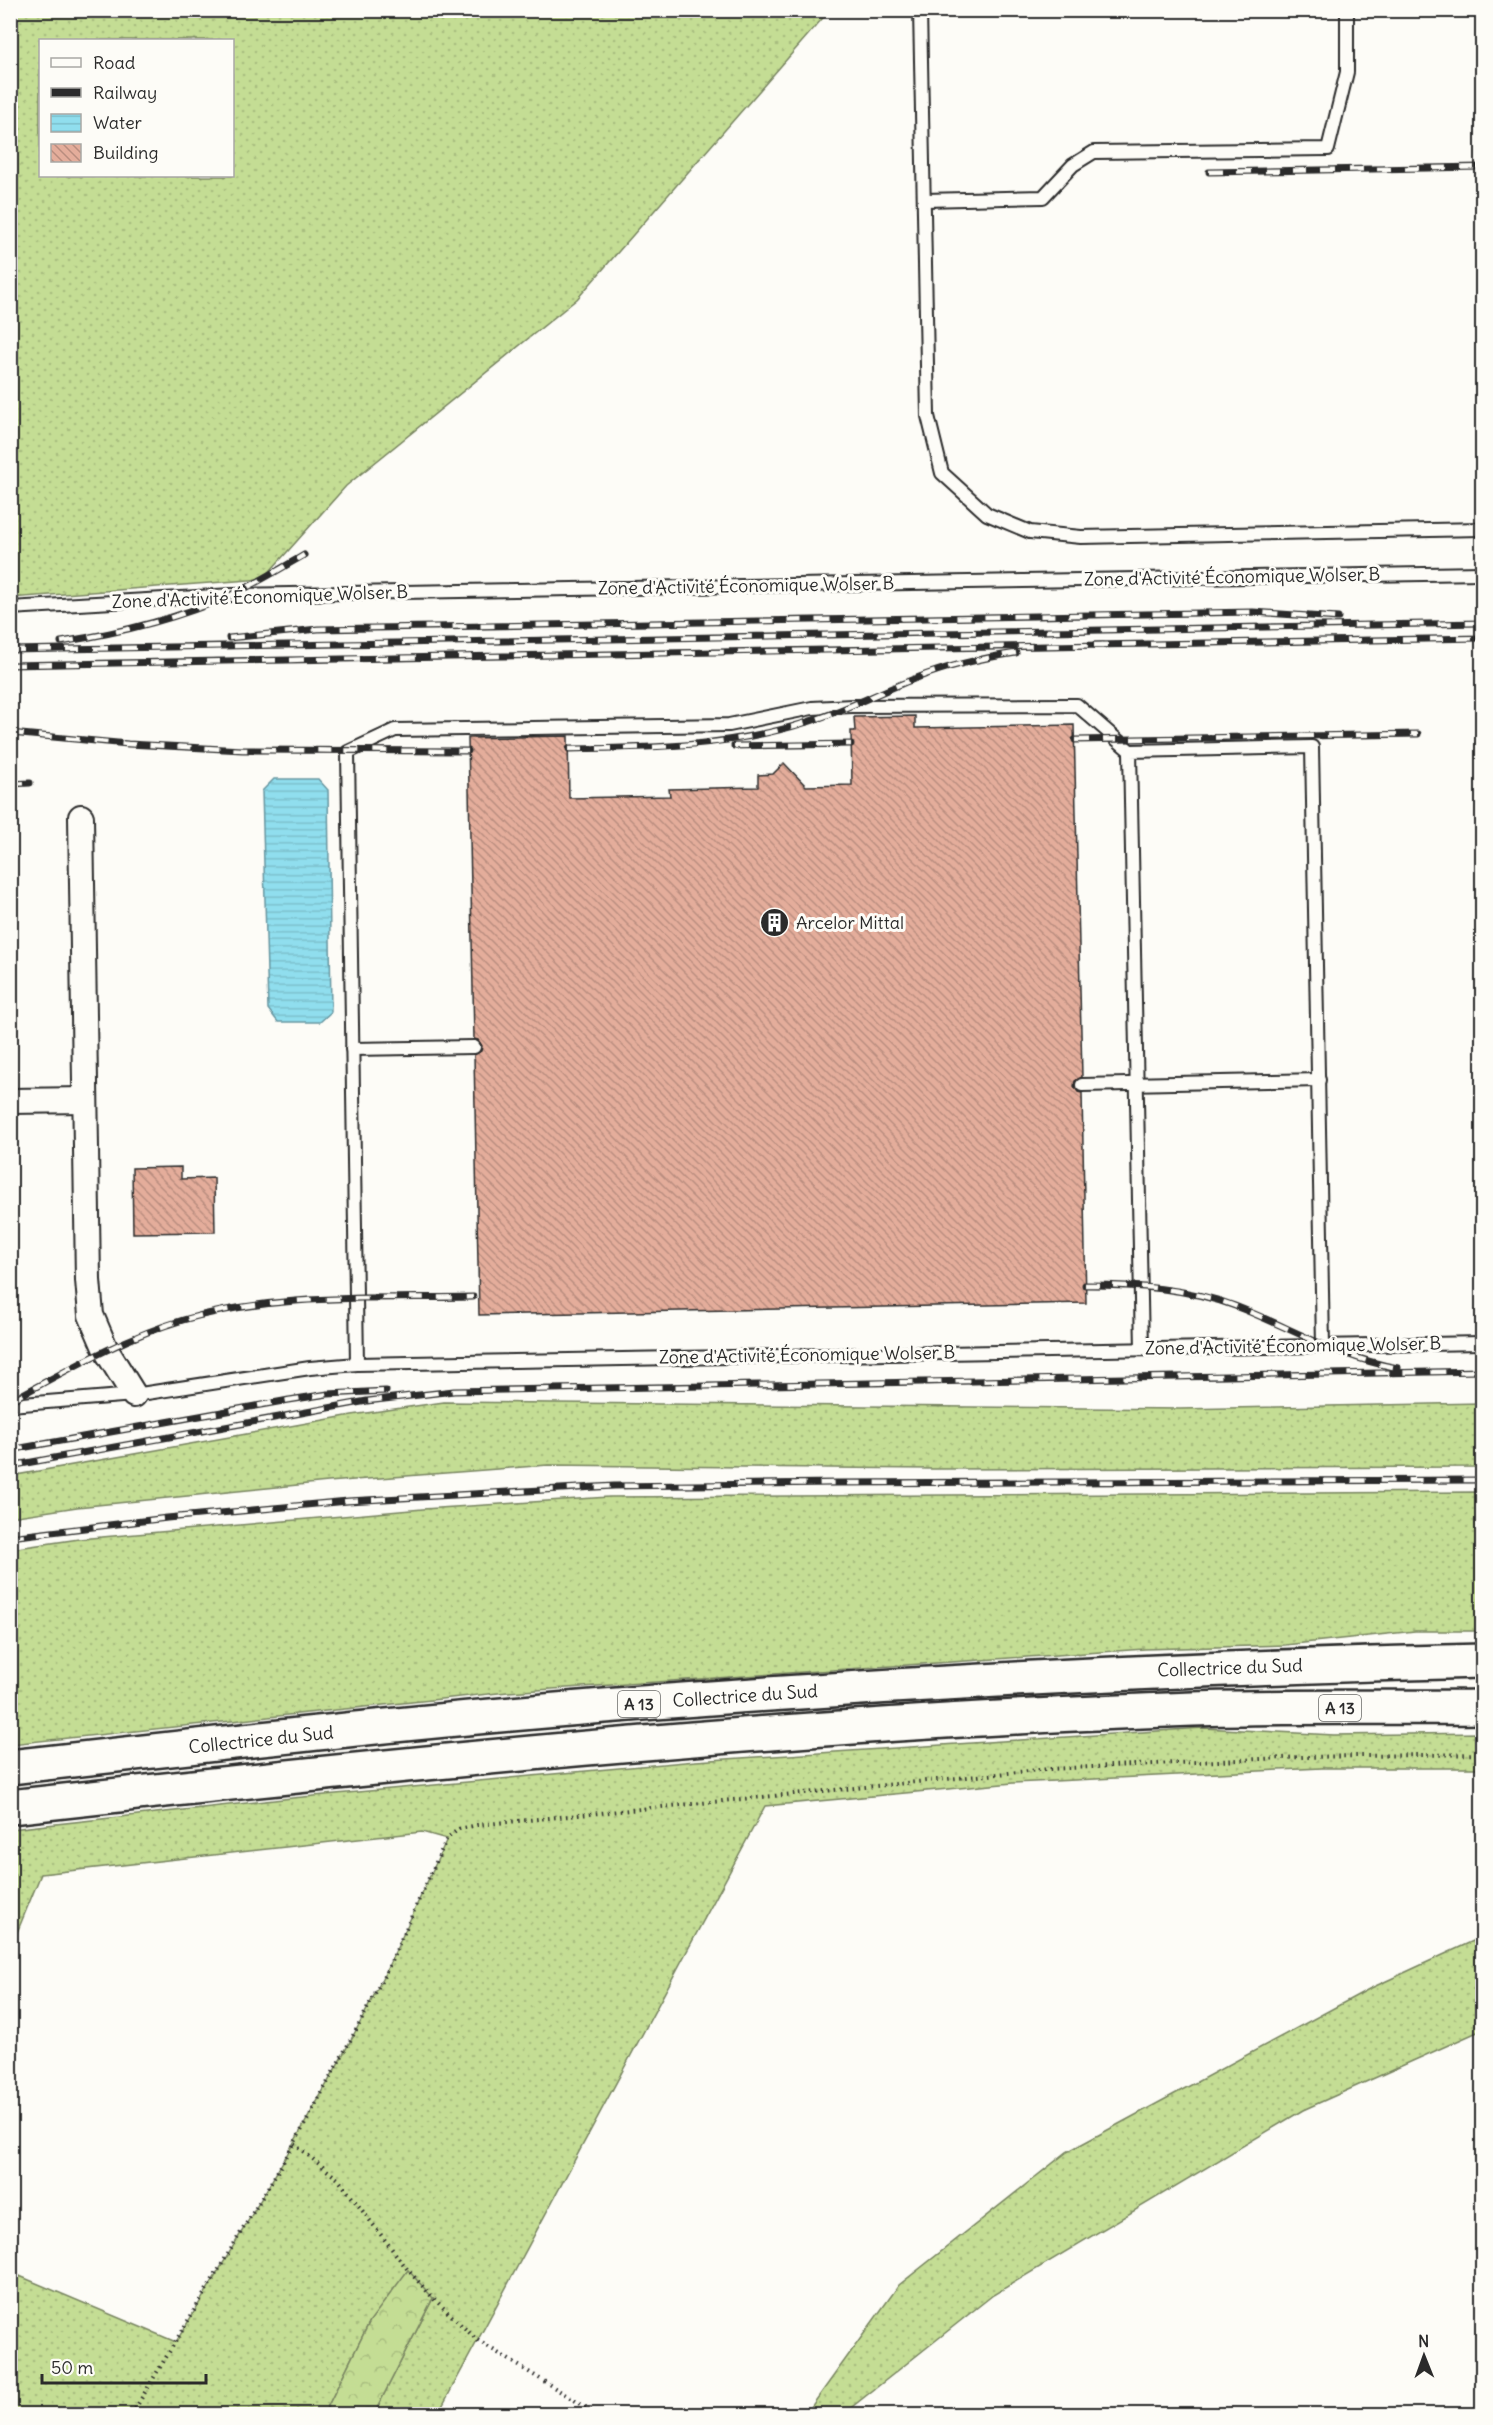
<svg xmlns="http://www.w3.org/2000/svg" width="1493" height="2425" font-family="Delius,sans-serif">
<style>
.grass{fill:url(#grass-dots);stroke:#788460;stroke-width:1.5;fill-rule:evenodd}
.forest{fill:url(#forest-crowns);stroke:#788460;stroke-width:1.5}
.water{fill:url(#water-rules);stroke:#6896a0;stroke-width:1.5}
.building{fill:url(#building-back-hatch);stroke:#2b2b2b;stroke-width:1.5}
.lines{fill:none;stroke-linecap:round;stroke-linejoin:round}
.lane-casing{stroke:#2b2b2b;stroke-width:16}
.street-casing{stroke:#2b2b2b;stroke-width:28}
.highway-casing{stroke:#2b2b2b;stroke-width:38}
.path{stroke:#2b2b2b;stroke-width:4;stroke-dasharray:1.5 4.5;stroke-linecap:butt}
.lane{stroke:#fdfcf7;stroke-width:12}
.street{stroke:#fdfcf7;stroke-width:24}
.highway{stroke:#fdfcf7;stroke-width:33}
.rail-casing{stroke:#2b2b2b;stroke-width:7}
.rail{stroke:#fdfcf7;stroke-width:4.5;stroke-dasharray:14;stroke-linecap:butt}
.labels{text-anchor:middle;stroke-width:6;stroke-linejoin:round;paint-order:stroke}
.shield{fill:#fdfcf7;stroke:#6a6a68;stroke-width:1.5}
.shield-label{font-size:16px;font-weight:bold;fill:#2b2b2b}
.street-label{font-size:18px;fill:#2b2b2b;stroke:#fdfcf7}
.poi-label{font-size:18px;fill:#2b2b2b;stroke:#fdfcf7;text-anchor:start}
</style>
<defs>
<pattern id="grass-dots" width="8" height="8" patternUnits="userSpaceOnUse" patternTransform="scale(1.5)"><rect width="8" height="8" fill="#c4dd94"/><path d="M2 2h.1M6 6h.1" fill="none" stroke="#a9be80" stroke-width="1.8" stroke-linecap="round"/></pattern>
<pattern id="forest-crowns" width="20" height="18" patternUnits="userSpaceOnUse" patternTransform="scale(1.5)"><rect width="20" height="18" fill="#c4dd94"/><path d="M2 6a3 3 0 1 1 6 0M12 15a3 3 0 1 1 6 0" fill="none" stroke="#a9be80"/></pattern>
<pattern id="water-rules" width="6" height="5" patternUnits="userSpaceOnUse" patternTransform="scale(1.5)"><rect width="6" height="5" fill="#90deee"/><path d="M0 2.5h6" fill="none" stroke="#7cbfcc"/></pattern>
<pattern id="building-back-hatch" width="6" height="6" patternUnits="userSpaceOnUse" patternTransform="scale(1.5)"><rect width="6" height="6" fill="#e4ad9b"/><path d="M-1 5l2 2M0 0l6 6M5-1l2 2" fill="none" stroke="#b98d7f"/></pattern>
</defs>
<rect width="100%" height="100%" fill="#fdfcf7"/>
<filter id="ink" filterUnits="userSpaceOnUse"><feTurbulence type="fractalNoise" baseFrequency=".0167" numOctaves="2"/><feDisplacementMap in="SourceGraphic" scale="12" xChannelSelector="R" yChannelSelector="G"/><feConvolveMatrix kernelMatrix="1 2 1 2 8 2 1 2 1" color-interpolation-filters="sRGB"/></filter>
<g filter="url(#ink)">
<!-- grass -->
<g class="grass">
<path d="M11 10H829V11L577 299 346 486 263 579 11 598ZM232 40V176H40V40Z"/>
<polygon points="444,1402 1180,1409 1482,1403 1482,1467 933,1469 548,1465 328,1482 77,1507 11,1517 11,1476 352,1415"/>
<polygon points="1482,1492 1482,1631 1415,1631 1285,1645 1145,1649 508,1692 11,1744 11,1549 79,1539 423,1509 609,1497"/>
<path d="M1203 1728 1334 1735 1482 1733V1768H1322L1013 1783 765 1806 438 2414H374L433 2298 370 2321 324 2414H11L10 2272 176 2342C240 2235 304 2129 362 2019 393 1960 419 1899 447 1839L422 1832 41 1874 11 1947V1829L292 1798 696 1761Z"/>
<polygon points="1482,1937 1482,2030 1303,2110 993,2295 843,2414 806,2414 899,2285 1067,2152 1369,1989"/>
</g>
<!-- forest -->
<polygon class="forest" points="408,2270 433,2298 374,2414 324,2414 370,2321"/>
<!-- water -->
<polygon class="water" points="274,779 318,779 328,790 331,1012 320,1022 278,1022 268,1009 262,791"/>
<!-- building -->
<g class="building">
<polygon points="915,716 915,728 1074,725 1082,1077 1075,1081 1074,1086 1078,1092 1082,1093 1086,1303 479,1315 474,1055 481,1051 482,1046 478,1040 474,1039 468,738 568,736 569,798 670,796 669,789 758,787 758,775 773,774 784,763 806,786 852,785 851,731 855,731 854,717"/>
<polygon points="181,1167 181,1179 214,1178 215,1232 133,1233 132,1168"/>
</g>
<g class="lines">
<defs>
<g id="lane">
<polyline points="920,10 928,416 942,473 987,514 1030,532 1081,537 1482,529"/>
<polyline points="925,200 1043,197 1073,165 1094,152 1328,149 1347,72 1347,10"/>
<polyline points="10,608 232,595 1482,573"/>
<polyline points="352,1049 474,1047"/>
<polyline points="1082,1085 1319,1080"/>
<polyline points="1142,1349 1130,751 1312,747 1323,1346"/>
<polyline points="357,1364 348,752 395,730 729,725 812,708 852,706 1077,705 1130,751"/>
<polyline points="10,1405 134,1395 310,1368 357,1364 1482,1343"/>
</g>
<g id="street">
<polyline points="81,817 88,1280 91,1315 106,1350 134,1395"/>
<polyline points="10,1101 85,1100"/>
</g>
<g id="highway">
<path d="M10 1767C239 1741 468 1715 697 1699 959 1680 1220 1667 1482 1661"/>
<path d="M10 1807C404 1763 798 1723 1193 1709 1289 1706 1386 1708 1482 1707"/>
</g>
</defs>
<!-- lane casing -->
<use href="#lane" class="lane-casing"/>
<!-- street casing -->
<use href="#street" class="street-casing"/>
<!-- highway casing -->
<use href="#highway" class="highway-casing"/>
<!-- path -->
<g class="path">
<polyline points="294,2144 338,2179 408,2270 433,2298 477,2340 597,2414"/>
<polyline points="132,2414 294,2144 362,2019 389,1966 447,1838 459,1829 477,1825 1049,1769 1303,1757 1482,1754"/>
</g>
<!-- lane -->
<use href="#lane" class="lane"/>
<!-- street -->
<use href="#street" class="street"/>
<!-- highway -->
<use href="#highway" class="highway"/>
<defs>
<g id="rail">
<polyline points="1209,172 1482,167"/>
<polyline points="229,638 318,629 1253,612 1338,618"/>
<path d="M61 642C119 633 177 619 231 595 256 584 280 569 304 555"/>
<polyline points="1094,645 1482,638"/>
<polyline points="10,650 1482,623"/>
<polyline points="10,665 1103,645"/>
<polyline points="10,733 128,744 243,750 468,751"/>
<polyline points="1075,740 1418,734"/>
<polyline points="734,746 851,744"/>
<path d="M569 749C648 748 728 747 804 723 842 712 877 693 914 679 947 666 982 658 1016 653"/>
<polyline points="10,784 30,783"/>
<path d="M1085 1285C1136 1285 1187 1288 1235 1306 1290 1327 1339 1358 1398 1368"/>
<path d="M10 1401C66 1371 122 1338 183 1320 277 1293 376 1299 473 1297"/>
<polyline points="10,1450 289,1400 328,1394 386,1391"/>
<polyline points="10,1466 367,1401 454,1391 1482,1371"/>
<polyline points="10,1537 167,1518 348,1501 614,1486 836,1483 1482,1480"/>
</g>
</defs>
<!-- rail casing -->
<use href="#rail" class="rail-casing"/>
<!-- rail -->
<use href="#rail" class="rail"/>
</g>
</g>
<!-- icons -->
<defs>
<symbol id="building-disc" viewBox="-11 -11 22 22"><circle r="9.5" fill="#2b2b2b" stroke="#fdfcf7"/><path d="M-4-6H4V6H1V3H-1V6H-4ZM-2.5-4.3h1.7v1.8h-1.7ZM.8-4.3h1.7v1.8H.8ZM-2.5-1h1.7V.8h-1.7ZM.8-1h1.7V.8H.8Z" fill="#fff"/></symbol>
</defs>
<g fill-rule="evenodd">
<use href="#building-disc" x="758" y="906" width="33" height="33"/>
</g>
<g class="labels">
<!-- shield labels -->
<g class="shield">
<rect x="618" y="1691" width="42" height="26" rx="4.5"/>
<rect x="1319" y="1695" width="42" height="26" rx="4.5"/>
</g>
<g class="shield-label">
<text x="639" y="1710">A 13</text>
<text x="1340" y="1714">A 13</text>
</g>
<!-- street labels -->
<g class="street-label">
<text transform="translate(1232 577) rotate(-1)" y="6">Zone d'Activité Économique Wolser B</text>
<text transform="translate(746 586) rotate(-1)" y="6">Zone d'Activité Économique Wolser B</text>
<text transform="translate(260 597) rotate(-2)" y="6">Zone d'Activité Économique Wolser B</text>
<text transform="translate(1293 1346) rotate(-1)" y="6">Zone d'Activité Économique Wolser B</text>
<text transform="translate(807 1355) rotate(-1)" y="6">Zone d'Activité Économique Wolser B</text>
<text transform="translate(1230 1668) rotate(-2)" y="6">Collectrice du Sud</text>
<text transform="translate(745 1696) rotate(-4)" y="6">Collectrice du Sud</text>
<text transform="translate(261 1740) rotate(-6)" y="6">Collectrice du Sud</text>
</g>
<!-- poi labels -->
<g class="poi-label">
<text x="796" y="929">Arcelor Mittal</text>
</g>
</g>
<!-- margin -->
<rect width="1493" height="2425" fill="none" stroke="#fdfcf7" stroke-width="36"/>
<rect x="18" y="18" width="1457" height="2389" fill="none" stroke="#2b2b2b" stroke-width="2" filter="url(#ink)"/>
<!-- legend -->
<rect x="39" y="39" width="195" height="138" fill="#fdfcf7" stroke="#a9a8a5" stroke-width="1.5"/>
<rect x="51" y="58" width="30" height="9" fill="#fdfcf7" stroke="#a9a8a5" stroke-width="1.5"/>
<text x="93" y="69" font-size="18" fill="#2b2b2b">Road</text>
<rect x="51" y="88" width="30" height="9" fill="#2b2b2b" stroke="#a9a8a5" stroke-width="1.5"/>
<text x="93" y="99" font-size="18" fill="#2b2b2b">Railway</text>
<rect x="51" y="114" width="30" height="18" fill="url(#water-rules)" stroke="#a9a8a5" stroke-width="1.5"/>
<text x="93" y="129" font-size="18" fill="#2b2b2b">Water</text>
<rect x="51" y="144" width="30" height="18" fill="url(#building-back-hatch)" stroke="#a9a8a5" stroke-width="1.5"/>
<text x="93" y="159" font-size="18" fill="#2b2b2b">Building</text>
<!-- north arrow -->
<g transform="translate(1424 2356) rotate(359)" stroke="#fdfcf7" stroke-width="4.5" paint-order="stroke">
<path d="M0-4.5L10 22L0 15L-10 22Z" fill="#2b2b2b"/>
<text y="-9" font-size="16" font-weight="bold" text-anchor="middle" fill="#2b2b2b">N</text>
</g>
<!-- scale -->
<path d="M42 2374v9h164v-9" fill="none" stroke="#2b2b2b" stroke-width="3"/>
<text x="51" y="2374" font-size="18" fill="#2b2b2b" stroke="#fdfcf7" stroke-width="4.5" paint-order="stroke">50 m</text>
</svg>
